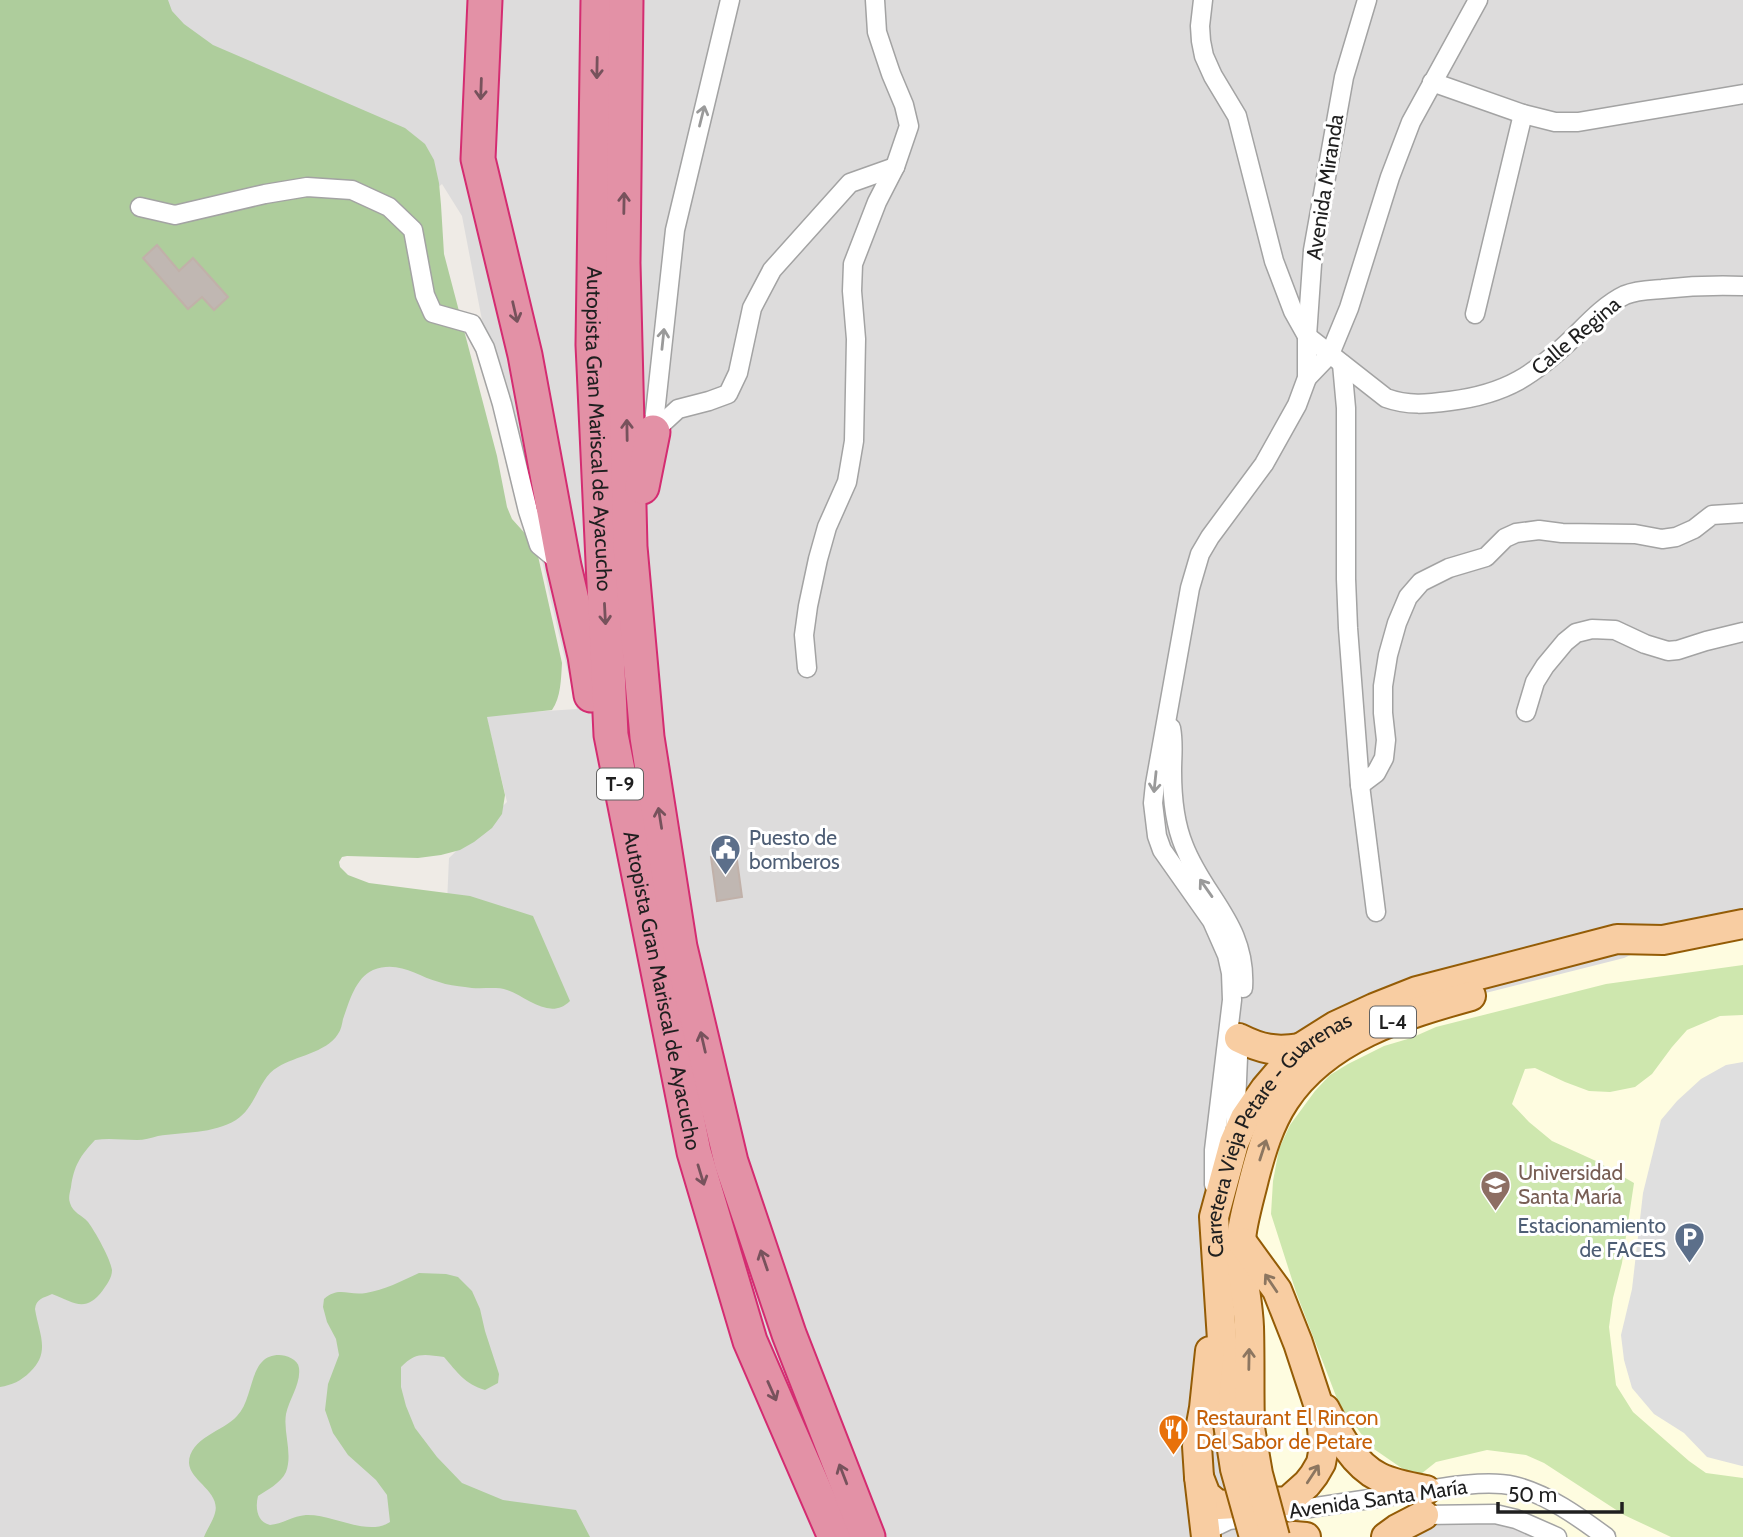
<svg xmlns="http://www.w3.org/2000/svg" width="1743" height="1537" font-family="Cabin,sans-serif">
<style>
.residential{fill:#dddcdc}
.education{fill:#fefce0}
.grass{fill:#cee7ae}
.forest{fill:#aecd9c}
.parking{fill:#dfdfdf}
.building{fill:#c0b7b2;stroke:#c1b1a9;stroke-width:2}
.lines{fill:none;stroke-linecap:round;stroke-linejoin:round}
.street-casing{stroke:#a3a3a3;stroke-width:21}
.primary-casing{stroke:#945c06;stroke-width:32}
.highway-casing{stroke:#d42c71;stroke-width:37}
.street{stroke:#fff;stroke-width:18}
.primary{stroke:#f8cda2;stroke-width:28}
.highway{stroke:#e391a6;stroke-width:33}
.primary-bridge-casing{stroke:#945c06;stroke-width:32;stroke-linecap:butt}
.primary-bridge{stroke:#f8cda2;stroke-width:28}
.oneway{stroke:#77525c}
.oneway2{stroke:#9a9a9a}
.oneway3{stroke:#8c7660}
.labels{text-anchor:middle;stroke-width:6;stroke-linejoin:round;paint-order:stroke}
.shield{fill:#fff;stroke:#626262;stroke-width:2}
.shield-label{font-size:19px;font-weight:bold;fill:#1f1f1f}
.street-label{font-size:21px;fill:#1f1f1f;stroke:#fff}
.service-label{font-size:21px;fill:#4e5e75;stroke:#fff;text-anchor:start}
.education-label{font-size:21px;fill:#785e54;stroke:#fff;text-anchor:start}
.food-label{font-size:21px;fill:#c56008;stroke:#fff;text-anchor:start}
</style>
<rect width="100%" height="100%" fill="#efebe6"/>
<!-- residential -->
<polygon class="residential" points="162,0 1743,0 1743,1537 0,1537 0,1052 447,903 449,858 507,802 486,715 577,709 549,593 519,451 482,320 462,216 442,184 186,403"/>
<!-- education -->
<polygon class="education" points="1743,924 1743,1537 1557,1537 1516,1519 1424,1515 1386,1537 1275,1537 1258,1474 1254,1183 1299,1082 1446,1003 1624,958 1663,940"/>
<!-- grass -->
<polygon class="grass" points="1743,965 1743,1015 1720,1016 1687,1030 1672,1047 1652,1074 1635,1087 1610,1092 1589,1091 1565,1082 1535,1068 1525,1069 1512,1104 1529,1122 1552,1141 1596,1161 1634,1183 1622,1263 1613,1298 1609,1327 1616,1385 1633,1412 1689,1461 1706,1473 1743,1478 1743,1537 1671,1537 1624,1515 1544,1463 1526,1455 1487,1450 1436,1462 1416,1478 1371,1447 1339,1404 1296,1292 1271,1214 1273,1181 1279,1149 1290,1125 1315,1091 1330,1075 1348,1064 1384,1046 1411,1038 1436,1027 1606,984"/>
<!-- forest -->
<g class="forest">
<path d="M0 0H168L172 11 184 24 213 45 405 128 425 144 434 160 439 183 441 205 444 254 497 456 507 507 512 519 530 539 538 556 562 663C561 679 561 697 552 710L487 717 505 795 502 814 492 828 474 842 460 850 441 855 418 858 347 856 342 857 339 862 340 867 348 875 369 883 470 896 533 916 570 1001C550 1021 527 997 507 990 497 986 478 990 465 987 457 986 447 985 439 982 416 976 399 960 373 970 355 978 349 1003 343 1019 342 1024 341 1030 338 1034 326 1053 295 1056 278 1067 258 1078 257 1107 236 1120 213 1134 183 1132 158 1136 151 1138 144 1140 137 1140 123 1140 109 1138 95 1140 80 1156 74 1166 71 1187 70 1192 68 1198 70 1203 73 1213 82 1215 88 1222 95 1231 111 1260 112 1270 112 1278 107 1284 103 1290 85 1314 74 1302 52 1294 43 1298 36 1299 35 1309 39 1334 51 1352 30 1372 21 1381 12 1385 0 1387Z"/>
<path d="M419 1273 446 1274 458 1277 472 1291 480 1309 485 1331 499 1374 498 1383 485 1390C465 1384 457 1372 444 1357 424 1354 415 1352 401 1367V1387L406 1406 415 1428 437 1457 462 1483 503 1500 576 1510 590 1537H204C207 1529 213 1521 215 1513 221 1492 190 1481 189 1463 189 1438 224 1431 237 1416 255 1398 248 1355 279 1355 286 1355 298 1359 299 1368 301 1384 289 1399 286 1414 283 1433 293 1453 286 1472 281 1483 267 1490 258 1496 255 1508 257 1522 270 1525 282 1524 293 1516 306 1515 334 1514 367 1537 390 1522L387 1495 376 1480 348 1455 333 1433 325 1410 328 1384 339 1355 336 1339 327 1322 323 1307 324 1299C339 1286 348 1296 366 1293 384 1290 402 1281 419 1273Z"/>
</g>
<!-- parking -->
<polygon class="parking" points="1743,1062 1743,1466 1742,1466 1707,1457 1684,1433 1654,1414 1632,1388 1624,1360 1621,1335 1632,1289 1643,1193 1661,1120 1677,1101 1701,1079 1726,1065"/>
<!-- building -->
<g class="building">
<polygon points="157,245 179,271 193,258 228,297 214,310 202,297 188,309 143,258"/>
<polygon points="736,853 742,897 717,901 711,857"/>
</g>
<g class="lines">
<defs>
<g id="street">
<path d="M1203 0 1200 26 1201 41 1204 56 1213 76 1237 116 1274 261 1293 311 1307 336 1386 398C1408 406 1427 404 1450 401 1507 394 1534 375 1575 336 1590 321 1606 304 1625 295 1637 290 1650 290 1662 289 1689 286 1716 285 1743 286"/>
<polyline points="1432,82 1523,114 1555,122 1578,122 1743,94"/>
<polyline points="140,207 175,215 265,194 307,187 352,190 389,207 413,230 425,295 433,313 472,324 485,348 502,404 528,511 539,545 562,564"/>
<polyline points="1475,314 1523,114"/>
<polyline points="1342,364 1346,408 1346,579 1348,628 1360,785 1376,912"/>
<polyline points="1307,378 1330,354 1349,308 1390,177 1411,122 1478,0"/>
<polyline points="653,432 675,230 730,0"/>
<polyline points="653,432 678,409 709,401 728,394 738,373 752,308 772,270 850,183 895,167"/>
<polyline points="807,668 804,635 808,606 818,559 827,527 847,482 854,441 856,339 852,291 853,264 877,202 895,167 909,126 904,105 891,74 877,32 875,0"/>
<polyline points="1526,712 1535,682 1545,666 1565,642 1576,633 1592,629 1615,630 1645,644 1668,651 1678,650 1706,641 1743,632"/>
<path d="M1171 728C1174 744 1172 755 1172 771 1172 796 1174 822 1184 846 1204 898 1247 925 1243 988"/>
<polyline points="1360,785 1376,773 1384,758 1386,740 1383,713 1383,686 1388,655 1397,623 1408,597 1421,582 1449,568 1486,557 1505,538 1516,533 1539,530 1562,533 1635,534 1662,539 1676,537 1694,529 1712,515 1743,513"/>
<polyline points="1235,1128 1239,1033"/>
<polyline points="1214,1185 1214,1150 1232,1000 1231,973 1227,955 1212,921 1162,850 1157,836 1153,803 1155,784 1190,588 1200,554 1210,537 1264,464 1297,405 1307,378 1307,336 1313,250 1344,77 1367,0"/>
<polyline points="1424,1515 1495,1514 1516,1519 1557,1537"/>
<path d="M1206 1531 1229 1520C1287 1511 1345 1503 1403 1494 1434 1489 1484 1479 1514 1486 1547 1494 1579 1517 1606 1537"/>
</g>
<g id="primary">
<path d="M1239 1038C1261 1049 1275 1052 1300 1048"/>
<path d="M1325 1409C1338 1434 1353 1464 1379 1477 1393 1484 1410 1487 1426 1490"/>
<path id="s1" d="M1227 1417 1214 1217 1234 1143 1245 1118 1265 1089 1300 1048 1335 1026 1374 1008 1417 991 1617 939 1663 940 1743 924"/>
<path d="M1250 1428C1249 1394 1250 1360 1249 1327 1248 1298 1240 1270 1241 1242 1241 1226 1250 1196 1254 1179 1261 1152 1269 1124 1285 1100 1326 1038 1403 1015 1471 996"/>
<polyline points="1199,1477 1206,1495 1218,1505 1288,1501 1307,1484 1314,1475 1321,1463 1324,1447 1320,1410 1298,1343 1277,1290 1242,1242"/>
<polyline points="1206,1537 1199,1477 1197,1446 1204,1408 1210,1351"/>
<polyline points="1285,1537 1294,1536 1306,1537"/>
<polyline points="1386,1537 1397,1529 1424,1515"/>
</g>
<g id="highway">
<polyline points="485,0 478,159 525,355 564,566 585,656 591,695"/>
<path id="s2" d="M598 0 593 345 611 735 694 1152 750 1341 835 1537"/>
<polyline points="626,0 623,263 630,547 647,737 680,947 731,1162 789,1334 868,1537"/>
<polyline points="642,487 653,432"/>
</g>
</defs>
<!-- street casing -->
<use href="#street" class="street-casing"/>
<!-- primary casing -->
<use href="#primary" class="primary-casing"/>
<!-- highway casing -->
<use href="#highway" class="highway-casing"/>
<!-- street -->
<use href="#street" class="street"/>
<!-- primary -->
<use href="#primary" class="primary"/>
<!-- highway -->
<use href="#highway" class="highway"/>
<defs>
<g id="primary-bridge">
<polyline points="1227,1417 1235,1469 1254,1537"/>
<polyline points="1250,1428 1258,1474 1275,1537"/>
</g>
</defs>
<!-- primary-bridge casing -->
<use href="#primary-bridge" class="primary-bridge-casing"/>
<!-- primary-bridge -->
<use href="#primary-bridge" class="primary-bridge"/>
</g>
<!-- one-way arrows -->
<defs><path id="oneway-shaft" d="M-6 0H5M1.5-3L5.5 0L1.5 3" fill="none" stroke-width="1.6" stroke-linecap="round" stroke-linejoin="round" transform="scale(1.75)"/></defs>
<g class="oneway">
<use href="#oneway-shaft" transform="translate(597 68) rotate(91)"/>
<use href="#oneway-shaft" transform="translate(481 89) rotate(92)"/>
<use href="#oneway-shaft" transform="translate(624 203) rotate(-89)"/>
<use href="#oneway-shaft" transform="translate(515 312) rotate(77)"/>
<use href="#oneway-shaft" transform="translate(627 430) rotate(-91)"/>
<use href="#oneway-shaft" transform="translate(605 614) rotate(87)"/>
<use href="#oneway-shaft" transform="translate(660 818) rotate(-99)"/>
<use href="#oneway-shaft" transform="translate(703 1042) rotate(-103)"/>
<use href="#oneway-shaft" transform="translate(701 1175) rotate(73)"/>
<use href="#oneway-shaft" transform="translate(764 1260) rotate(-109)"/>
<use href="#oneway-shaft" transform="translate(772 1391) rotate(66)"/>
<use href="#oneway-shaft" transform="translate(843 1474) rotate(-111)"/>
</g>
<g class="oneway2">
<use href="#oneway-shaft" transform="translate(702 116) rotate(-76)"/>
<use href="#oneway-shaft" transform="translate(663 339) rotate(-84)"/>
<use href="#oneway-shaft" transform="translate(1155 782) rotate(96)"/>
<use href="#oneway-shaft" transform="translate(1206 888) rotate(-125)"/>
</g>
<g class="oneway3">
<use href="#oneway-shaft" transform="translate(1263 1150) rotate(-72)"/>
<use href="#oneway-shaft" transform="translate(1271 1283) rotate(-124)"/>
<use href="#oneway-shaft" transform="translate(1249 1359) rotate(-89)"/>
<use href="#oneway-shaft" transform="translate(1313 1474) rotate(-57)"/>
</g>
<!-- icons -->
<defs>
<symbol id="civic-pin" viewBox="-11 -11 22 30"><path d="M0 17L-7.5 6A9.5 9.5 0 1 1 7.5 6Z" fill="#5c6f8a" stroke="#fff"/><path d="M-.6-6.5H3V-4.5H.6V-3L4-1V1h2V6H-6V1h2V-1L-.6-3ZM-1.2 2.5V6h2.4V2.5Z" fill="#fff"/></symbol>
<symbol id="university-pin" viewBox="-11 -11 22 30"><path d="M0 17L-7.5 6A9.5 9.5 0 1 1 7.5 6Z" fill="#8d6e63" stroke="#fff"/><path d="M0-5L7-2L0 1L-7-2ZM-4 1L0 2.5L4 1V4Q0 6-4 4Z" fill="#fff"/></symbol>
<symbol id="parking-pin" viewBox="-11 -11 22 30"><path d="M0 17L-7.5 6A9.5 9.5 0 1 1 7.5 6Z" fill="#5c6f8a" stroke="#fff"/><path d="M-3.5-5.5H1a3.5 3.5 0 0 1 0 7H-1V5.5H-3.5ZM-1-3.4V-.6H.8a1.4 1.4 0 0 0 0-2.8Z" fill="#fff"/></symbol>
<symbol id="restaurant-pin" viewBox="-11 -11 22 30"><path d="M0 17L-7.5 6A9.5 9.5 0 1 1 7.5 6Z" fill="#e8710a" stroke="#fff"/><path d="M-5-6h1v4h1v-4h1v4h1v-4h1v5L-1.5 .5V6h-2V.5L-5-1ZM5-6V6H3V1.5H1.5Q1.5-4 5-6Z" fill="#fff"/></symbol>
</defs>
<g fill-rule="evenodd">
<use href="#civic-pin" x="708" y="832" width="35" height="47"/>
<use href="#university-pin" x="1478" y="1168" width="35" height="47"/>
<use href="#parking-pin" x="1672" y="1220" width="35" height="47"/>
<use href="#restaurant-pin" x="1156" y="1412" width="35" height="47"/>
</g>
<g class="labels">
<!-- shield labels -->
<g class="shield">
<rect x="597" y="768.5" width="46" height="31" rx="5"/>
<rect x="1370" y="1006.5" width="46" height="31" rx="5"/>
</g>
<g class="shield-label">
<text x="620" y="791">T-9</text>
<text x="1393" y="1029">L-4</text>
</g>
<!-- street labels -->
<g class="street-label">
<text transform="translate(1325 187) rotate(-81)" y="7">Avenida Miranda</text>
<text transform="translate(1576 336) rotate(-40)" y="7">Calle Regina</text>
<text dy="7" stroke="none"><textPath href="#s2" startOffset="429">Autopista Gran Mariscal de Ayacucho</textPath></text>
<text dy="7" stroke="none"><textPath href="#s2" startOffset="996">Autopista Gran Mariscal de Ayacucho</textPath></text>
<text dy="7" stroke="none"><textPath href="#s1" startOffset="306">Carretera Vieja Petare - Guarenas</textPath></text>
<text transform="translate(1378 1499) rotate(-8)" y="7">Avenida Santa María</text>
</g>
<!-- service labels -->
<g class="service-label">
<text x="749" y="845">Puesto de<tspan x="749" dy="24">bomberos</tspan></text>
<text x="1666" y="1233" text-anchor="end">Estacionamiento<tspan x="1666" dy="24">de FACES</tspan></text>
</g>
<!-- education labels -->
<g class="education-label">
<text x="1518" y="1180">Universidad<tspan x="1518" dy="24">Santa María</tspan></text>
</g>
<!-- food labels -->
<g class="food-label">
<text x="1196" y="1425">Restaurant El Rincon<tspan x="1196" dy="24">Del Sabor de Petare</tspan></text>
</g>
</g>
<!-- scale -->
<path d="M1498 1502v10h124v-10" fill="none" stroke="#1f1f1f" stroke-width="3.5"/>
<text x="1508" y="1502" font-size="21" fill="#1f1f1f" stroke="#ffffff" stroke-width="5" paint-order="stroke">50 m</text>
</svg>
